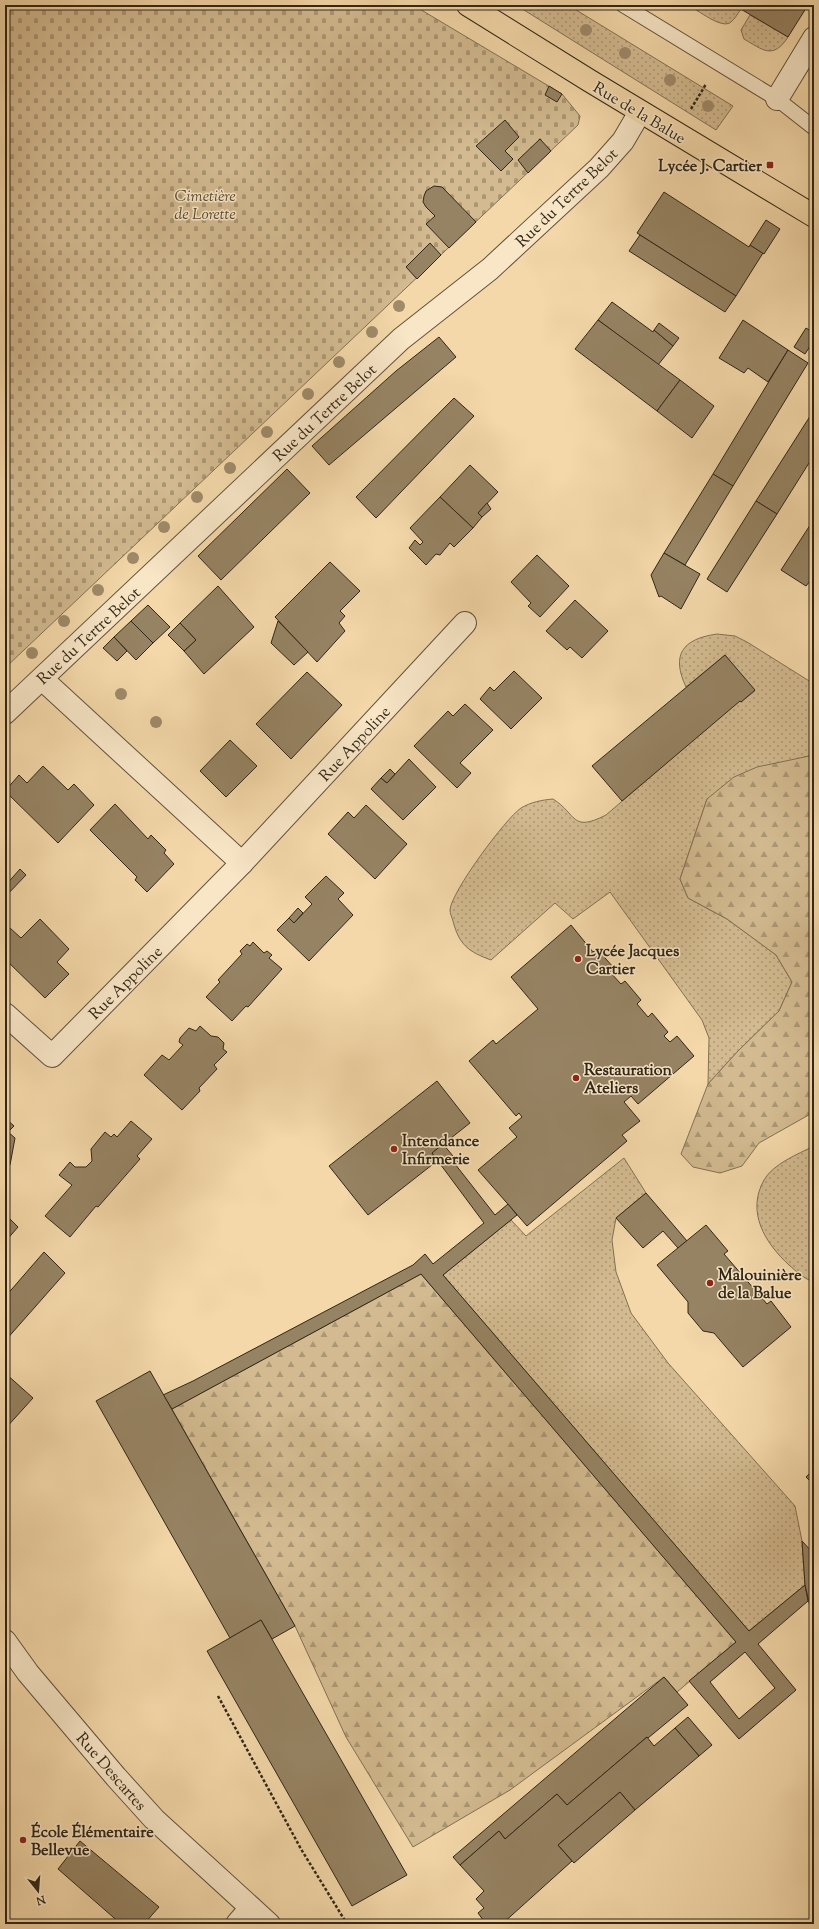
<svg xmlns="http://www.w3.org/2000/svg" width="819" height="1929" font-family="'Sorts Mill Goudy',serif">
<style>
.grass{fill:url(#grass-dots);stroke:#827054}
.forest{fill:url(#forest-firs);stroke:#827054}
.cemetery{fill:url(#cemetery-stones);stroke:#827054}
.building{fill:#968363;stroke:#312617;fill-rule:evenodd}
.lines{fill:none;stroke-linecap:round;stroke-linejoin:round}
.service-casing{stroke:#62523c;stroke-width:16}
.minor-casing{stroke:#62523c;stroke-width:24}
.primary-casing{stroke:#312617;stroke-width:24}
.path{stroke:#312617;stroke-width:2.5;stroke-dasharray:3 2;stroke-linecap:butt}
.service{stroke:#f8e6c7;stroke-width:14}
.minor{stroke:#f8e6c7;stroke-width:22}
.primary{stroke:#f4d8a9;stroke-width:22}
.tree{fill:#9f8a69}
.poi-dot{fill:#8f2418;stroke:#f8e6c7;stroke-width:1.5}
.labels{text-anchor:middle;stroke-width:3;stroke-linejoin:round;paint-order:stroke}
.street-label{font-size:16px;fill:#312617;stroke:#f8e6c7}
.poi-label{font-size:16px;font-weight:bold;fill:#312617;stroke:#f8e6c7;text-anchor:start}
.park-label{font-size:16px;font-style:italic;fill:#5a4b35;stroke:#f8e6c7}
</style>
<defs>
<pattern id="grass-dots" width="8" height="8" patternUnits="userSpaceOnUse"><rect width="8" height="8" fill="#d3ba90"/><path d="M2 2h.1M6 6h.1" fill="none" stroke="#ac9775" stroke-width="1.8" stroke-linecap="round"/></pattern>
<pattern id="forest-firs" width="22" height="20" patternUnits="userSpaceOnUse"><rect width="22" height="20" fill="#d3ba90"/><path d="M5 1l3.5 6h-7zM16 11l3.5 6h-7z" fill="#ac9775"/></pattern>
<pattern id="cemetery-stones" width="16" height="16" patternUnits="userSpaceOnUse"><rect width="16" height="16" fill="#d3ba90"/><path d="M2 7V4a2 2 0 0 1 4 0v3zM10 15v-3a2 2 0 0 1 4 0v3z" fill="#ac9775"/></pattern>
</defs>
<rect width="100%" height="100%" fill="#f4d8a9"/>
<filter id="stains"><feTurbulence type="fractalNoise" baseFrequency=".005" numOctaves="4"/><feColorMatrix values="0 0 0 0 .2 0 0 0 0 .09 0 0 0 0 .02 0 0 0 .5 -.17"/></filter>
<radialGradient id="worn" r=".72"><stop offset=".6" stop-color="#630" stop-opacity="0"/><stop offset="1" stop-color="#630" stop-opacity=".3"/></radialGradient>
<!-- grass -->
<g class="grass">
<polygon points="516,5 568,5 733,106 716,130"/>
<path d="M688 5H735L741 9C738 13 735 19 731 22 722 30 698 10 688 5Z"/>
<path d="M750 15 788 37C773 60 763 50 744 39L741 30Z"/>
<path d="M717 634 735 636 747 642 814 684V755L804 757 707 799 680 879 688 898 727 919 776 955 792 982 779 1011 738 1051 708 1084 709 1038 702 1020 610 892 573 919 555 903 491 960C469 952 459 945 453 921 452 918 450 913 450 910 451 892 506 818 521 808 531 802 542 800 553 799 577 814 571 833 606 815L739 701 741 702 755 691 725 655 686 687C671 655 682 639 717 634Z"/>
<path d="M814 1146V1282C804 1279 796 1271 789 1265 765 1243 746 1212 764 1180 773 1164 798 1154 814 1146Z"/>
<polygon points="624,1158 646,1193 616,1218 612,1240 616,1272 631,1313 668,1363 795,1506 802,1541 805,1585 749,1631 443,1275 511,1220 526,1236"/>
</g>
<!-- forest -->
<g class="forest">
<polygon points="814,755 814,1112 759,1143 742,1166 720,1173 693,1167 681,1154 708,1084 738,1051 779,1011 792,982 776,955 727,919 688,898 680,879 707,799 734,777 757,767"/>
<polygon points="421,1274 736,1642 677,1692 664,1677 510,1790 413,1847 346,1737 295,1626 172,1409"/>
</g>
<!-- cemetery -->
<polygon class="cemetery" points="5,5 413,5 562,94 580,116 578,125 5,668"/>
<!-- building -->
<g class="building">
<polygon points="734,5 808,5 788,37"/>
<polygon points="549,86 562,94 557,102 545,95"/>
<polygon points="505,120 519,137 505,151 513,159 501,171 476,146"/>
<polygon points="540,139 551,151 528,173 518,160"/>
<polygon points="434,186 442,187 476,222 449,248 426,224 435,216 426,207 423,202 424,196 426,191"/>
<polygon points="664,192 749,247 750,245 763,253 736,296 637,233"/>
<polygon points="766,220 780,229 764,254 750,245"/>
<polygon points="640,235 736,296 725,312 629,251"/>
<polygon points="430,243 441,255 417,279 406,267"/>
<polygon points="612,302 653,332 654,330 673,346 658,365 598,320"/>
<polygon points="598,320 680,380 657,411 575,349"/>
<polygon points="743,320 788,350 768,382 748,368 744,373 719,358"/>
<polygon points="659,323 679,338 673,346 654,330"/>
<polygon points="806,328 814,333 814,340 805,354 794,347"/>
<polygon points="439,337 456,357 329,465 312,446 396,371"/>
<polygon points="788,350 808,363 733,486 713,474"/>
<polygon points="680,380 714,406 692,438 657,411"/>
<polygon points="454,398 474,416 376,518 356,497"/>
<polygon points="814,410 814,455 777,514 756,501"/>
<polygon points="470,465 498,492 478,513 482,517 473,528 440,497"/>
<polygon points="287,469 310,493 221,580 198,556"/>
<polygon points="713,474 733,486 685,565 664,553"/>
<polygon points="440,497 473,528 454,547 450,543 440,555 436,554 426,565 409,548 415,540 420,545 423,542 410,528"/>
<polygon points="756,501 777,514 727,592 707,579"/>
<polygon points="487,503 491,509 482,517 478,513"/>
<polygon points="814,519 814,584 810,581 806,586 781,570"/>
<polygon points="664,553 700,574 681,609 661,596 659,597 651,575"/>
<polygon points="537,555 569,586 540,617 528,606 531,603 511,582"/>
<polygon points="330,562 360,591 340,611 345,616 339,623 345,631 317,662 275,617"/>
<polygon points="218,586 254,627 204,674 184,651 196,640 180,623"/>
<polygon points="575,600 608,631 582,658 570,647 567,650 546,631"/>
<polygon points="148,605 170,627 153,643 131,621"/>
<polygon points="131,621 153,643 136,660 114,637"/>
<polygon points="278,621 308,652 294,665 271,643"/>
<polygon points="180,623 196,640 184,651 168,635"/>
<polygon points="114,637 127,651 117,661 103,648"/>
<polygon points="725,655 755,690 741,702 740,701 622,801 592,766"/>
<polygon points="514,671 542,698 511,729 480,699 490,687 494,691"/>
<polygon points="307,672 342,705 291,759 256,724"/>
<polygon points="465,704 493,730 460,763 471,773 457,788 414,746 448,711 453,716"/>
<polygon points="230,740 257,766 226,797 200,771"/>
<polygon points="409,759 436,787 403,820 371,789 381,778 387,783"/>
<polygon points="43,766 68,790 74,784 94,805 58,843 5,791 19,775 27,783"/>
<polygon points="390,769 395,774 387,783 381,778"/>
<polygon points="115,804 148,839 151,835 166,850 164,853 174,864 147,892 135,880 137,877 90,830"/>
<polygon points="366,805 407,844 375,879 328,834 348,812 354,818"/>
<polygon points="20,869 26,875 5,897 5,886"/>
<polygon points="326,876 344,893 338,899 353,915 309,961 277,930 289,918 294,923 312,904 305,897"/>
<polygon points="298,908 303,913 294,923 289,918"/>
<polygon points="40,919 69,949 57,962 69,974 45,998 5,959 5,933 10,928 21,938"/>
<polygon points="571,925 593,952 597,949 614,968 610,972 621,984 625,981 641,1000 637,1004 648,1017 652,1013 668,1032 664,1036 670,1042 677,1036 694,1056 638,1104 631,1096 624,1102 640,1121 622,1135 627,1141 527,1226 478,1170 517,1137 509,1128 522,1117 519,1113 516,1116 469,1061 493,1040 496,1044 538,1009 511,977"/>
<polygon points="253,942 264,953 267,951 272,955 269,958 282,969 248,1007 246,1006 232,1021 206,997 220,982 218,980 242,954 240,951 247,944 250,946"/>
<polygon points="200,1026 211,1036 218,1037 224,1043 223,1049 227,1052 214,1065 217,1069 199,1088 200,1091 182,1110 144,1075 162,1055 169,1060 183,1045 179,1042 180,1038 189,1028 196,1031"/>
<polygon points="437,1081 470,1123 432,1153 437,1161 368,1215 329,1166"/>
<polygon points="5,1118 14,1126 8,1132 15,1138 10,1165 5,1170"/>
<polygon points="131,1121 152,1139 137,1156 140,1159 98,1207 96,1206 70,1237 45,1216 72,1185 59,1175 70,1162 75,1167 86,1167 92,1161 91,1149 105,1132 111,1137 114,1134 117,1137"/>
<path d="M443 1144 458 1162 455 1164 495 1215 508 1204 517 1215 443 1275 749 1631 805 1585 808 1601 758 1644 796 1690 739 1739 689 1681 736 1642 421 1274 172 1409 163 1395 193 1381 413 1265 425 1254 433 1264 484 1223 432 1153ZM745 1652 775 1688 739 1719 710 1682Z"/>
<polygon points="646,1193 687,1241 678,1248 663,1231 643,1248 616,1218"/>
<polygon points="5,1214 18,1227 5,1242"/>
<polygon points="706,1225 728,1251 724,1254 767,1304 771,1301 791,1327 743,1367 714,1333 703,1331 688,1313 688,1302 657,1265"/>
<polygon points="44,1252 65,1273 5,1341 5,1297"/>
<polygon points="150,1371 295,1626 272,1639 261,1620 230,1638 96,1401"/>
<polygon points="5,1373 33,1398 5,1429"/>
<polygon points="814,1469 814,1485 806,1477"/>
<polygon points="802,1541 814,1554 814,1624 805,1585"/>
<polygon points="261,1620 407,1875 352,1906 207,1651"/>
<polygon points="664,1677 688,1705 648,1738 647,1737 567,1805 557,1794 505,1839 499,1831 460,1865 453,1857"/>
<polygon points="688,1717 712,1745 699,1756 675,1728"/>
<polygon points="675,1728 699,1756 635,1810 620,1792 558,1845 572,1861 502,1924 486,1924 478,1913 484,1908 476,1899 484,1891 460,1865 499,1831 505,1839 557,1794 567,1805 647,1737 654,1746"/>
<polygon points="620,1792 635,1810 574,1863 558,1845"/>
<polygon points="80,1841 159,1907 144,1924 121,1924 58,1869"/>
</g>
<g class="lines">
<defs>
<polyline id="service" points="623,5 777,99 814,128"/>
<g id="minor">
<polyline points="777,99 814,38"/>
<polyline points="5,713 401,339 490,269 599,168 623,141 640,112"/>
<polyline points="242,863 465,623"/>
<polyline points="5,1014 52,1056 242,863 42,679"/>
<polyline points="5,1641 28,1673 116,1777 154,1819 269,1924"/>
<polyline points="237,1924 251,1908"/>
</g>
<polyline id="primary" points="468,5 590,81 814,216"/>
</defs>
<!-- service casing -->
<use href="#service" class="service-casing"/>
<!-- minor casing -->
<use href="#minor" class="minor-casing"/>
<!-- primary casing -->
<use href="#primary" class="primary-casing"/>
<!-- path -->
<g class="path">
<polyline points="691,109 706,84"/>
<polyline points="218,1696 301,1849 347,1924"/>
</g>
<!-- service -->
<use href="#service" class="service"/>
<!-- minor -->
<use href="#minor" class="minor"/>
<!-- primary -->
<use href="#primary" class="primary"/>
</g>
<!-- trees -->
<g class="tree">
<circle cx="586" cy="30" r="6"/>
<circle cx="625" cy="53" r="6"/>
<circle cx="670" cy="80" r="6"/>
<circle cx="708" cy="106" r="6"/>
<circle cx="399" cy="306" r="6"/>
<circle cx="372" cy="332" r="6"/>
<circle cx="339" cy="362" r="6"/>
<circle cx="308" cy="394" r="6"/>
<circle cx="267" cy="432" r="6"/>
<circle cx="230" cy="468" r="6"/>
<circle cx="197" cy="497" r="6"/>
<circle cx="164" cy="527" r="6"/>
<circle cx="133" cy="558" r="6"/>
<circle cx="98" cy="590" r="6"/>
<circle cx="64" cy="621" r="6"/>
<circle cx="32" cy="653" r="6"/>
<circle cx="121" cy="694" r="6"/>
<circle cx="156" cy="722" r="6"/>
</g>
<!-- markers -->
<g class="poi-dot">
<rect x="766" y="161" width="8" height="8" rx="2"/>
<circle cx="578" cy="959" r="4"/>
<circle cx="576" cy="1078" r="4"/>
<circle cx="394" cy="1149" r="4"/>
<circle cx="710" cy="1283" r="4"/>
<circle cx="23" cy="1840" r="4"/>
</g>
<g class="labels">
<!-- street labels -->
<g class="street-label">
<text transform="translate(640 112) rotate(31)" y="6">Rue de la Balue</text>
<text transform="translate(566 197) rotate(-44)" y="6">Rue du Tertre Belot</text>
<text transform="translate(324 412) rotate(-43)" y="6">Rue du Tertre Belot</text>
<text transform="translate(88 635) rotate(-43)" y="6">Rue du Tertre Belot</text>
<text transform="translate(354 743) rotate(-47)" y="6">Rue Appoline</text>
<text transform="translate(125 982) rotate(-45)" y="6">Rue Appoline</text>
<text transform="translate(112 1771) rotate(49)" y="6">Rue Descartes</text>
</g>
<!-- poi labels -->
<g class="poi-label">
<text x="762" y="171" text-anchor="end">Lycée J. Cartier</text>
<text x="586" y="956">Lycée Jacques<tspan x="586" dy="18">Cartier</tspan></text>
<text x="584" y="1075">Restauration<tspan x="584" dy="18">Ateliers</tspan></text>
<text x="402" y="1146">Intendance<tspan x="402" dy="18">Infirmerie</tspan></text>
<text x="718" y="1280">Malouinière<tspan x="718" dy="18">de la Balue</tspan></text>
<text x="31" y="1837">École Élémentaire<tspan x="31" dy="18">Bellevue</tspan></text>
</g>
<!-- park labels -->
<g class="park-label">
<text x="205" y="201">Cimetière<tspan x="205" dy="18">de Lorette</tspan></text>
</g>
</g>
<!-- margin -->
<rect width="819" height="1929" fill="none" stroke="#f4d8a9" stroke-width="20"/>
<rect x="6" y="6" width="807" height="1917" fill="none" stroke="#312617" stroke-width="2"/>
<rect x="10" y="10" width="799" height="1909" fill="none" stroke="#312617"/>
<!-- north arrow -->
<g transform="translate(38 1891) rotate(163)" stroke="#f8e6c7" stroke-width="3" paint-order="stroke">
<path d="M0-3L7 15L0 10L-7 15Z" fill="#312617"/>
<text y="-6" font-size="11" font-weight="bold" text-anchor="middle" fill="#312617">N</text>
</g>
<rect width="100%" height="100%" filter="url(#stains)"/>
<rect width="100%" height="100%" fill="url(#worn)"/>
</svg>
